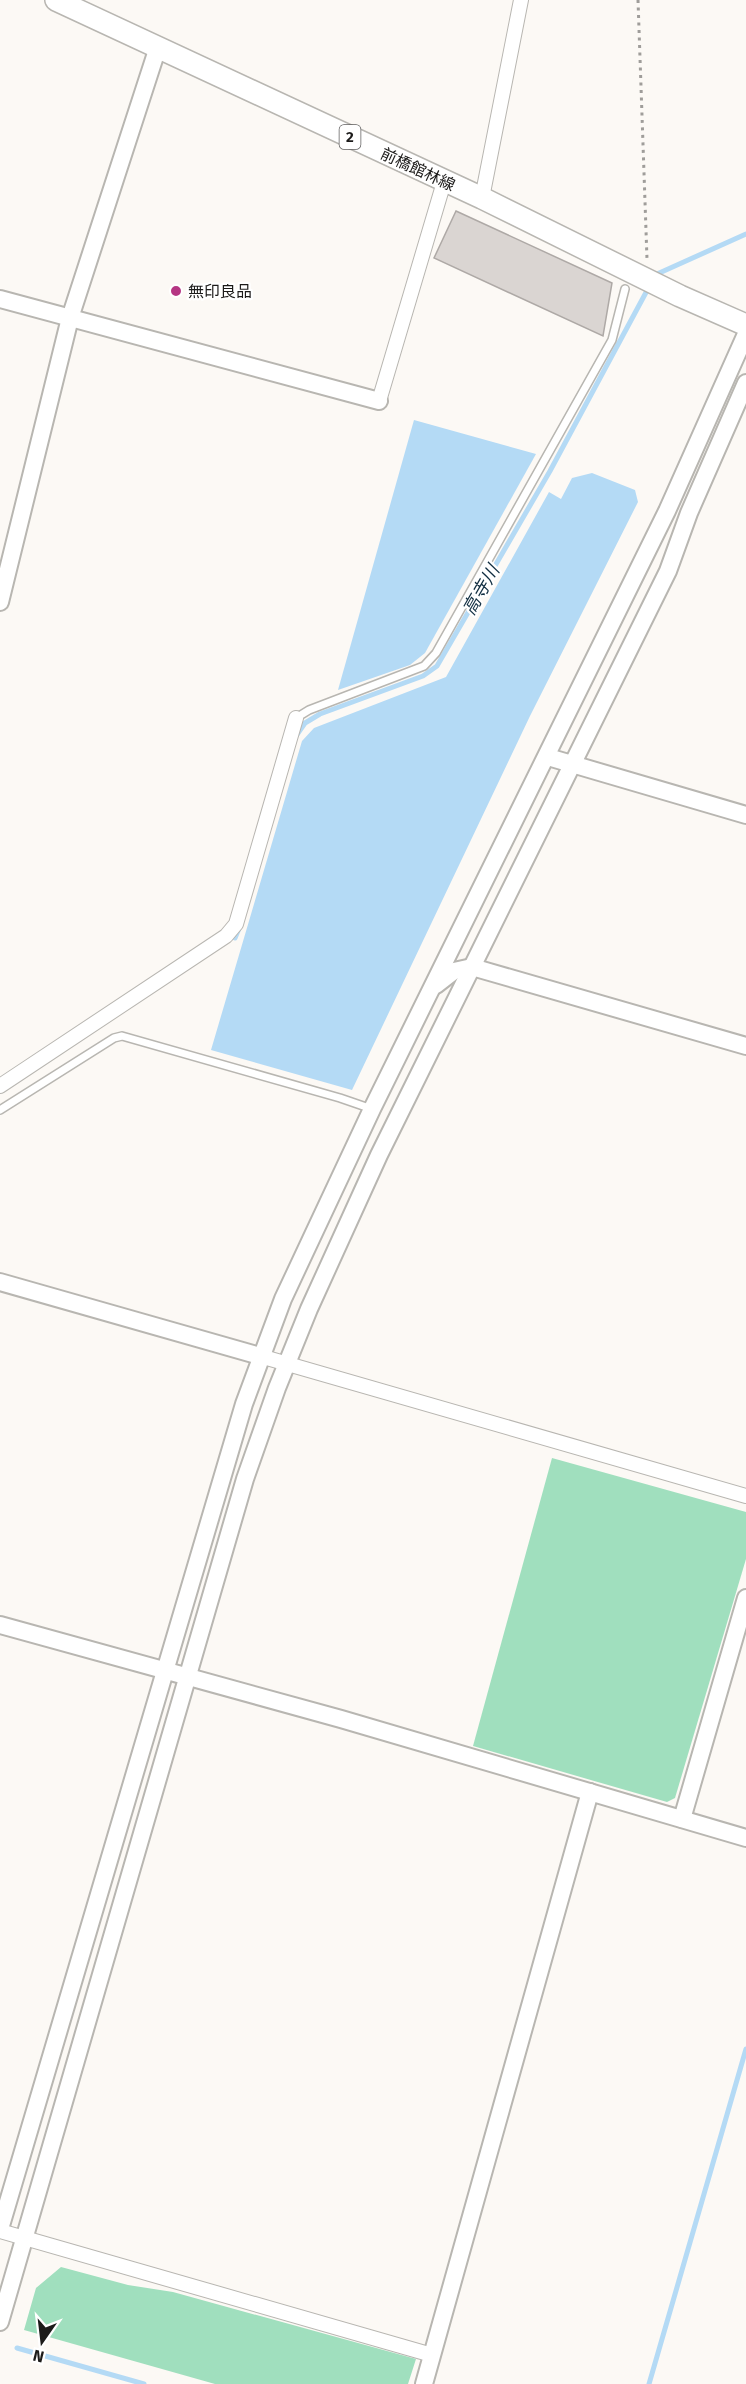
<svg xmlns="http://www.w3.org/2000/svg" width="746" height="2384" font-family="'Fira Sans','Noto Sans JP',sans-serif">
<style>
.green{fill:#a0dfbe}
.water{fill:#b4daf5}
.lines{fill:none;stroke-linecap:round;stroke-linejoin:round}
.stream{stroke:#b4daf5;stroke-width:5}
.building{fill:#dad5d2;stroke:#aea9a6;stroke-width:1.5}
.service-casing{stroke:#b8b6b1;stroke-width:10}
.minor-casing{stroke:#b8b6b1;stroke-width:16}
.tertiary-casing{stroke:#b8b6b1;stroke-width:20}
.primary-casing{stroke:#b8b6b1;stroke-width:24}
.path{stroke:#9f9d9a;stroke-width:3;stroke-dasharray:3 4.5;stroke-linecap:butt}
.service{stroke:#fff;stroke-width:7}
.minor{stroke:#fff;stroke-width:14}
.tertiary{stroke:#fff;stroke-width:16}
.primary{stroke:#fff;stroke-width:21}
.poi-dot{fill:#b53683;stroke:#fff;stroke-width:2}
.labels{text-anchor:middle;stroke-width:4.5;stroke-linejoin:round;paint-order:stroke}
.shield{fill:#fff;stroke:#605f5f;stroke-width:1.5}
.shield-label{font-size:15px;font-weight:bold;fill:#1c1b1a}
.street-label{font-size:16px;fill:#1c1b1a;stroke:#fff}
.poi-label{font-size:16px;fill:#1c1b1a;stroke:#fff;text-anchor:start}
.water-label{font-size:18px;font-style:italic;fill:#112e41;stroke:#fff}
</style>
<rect width="100%" height="100%" fill="#fcf9f5"/>
<!-- green -->
<g class="green">
<polygon points="552,1458 746,1512 746,1559 675,1798 667,1802 473,1746"/>
<polygon points="61,2267 128,2285 173,2292 416,2359 408,2384 215,2384 24,2330 36,2288"/>
</g>
<!-- water -->
<g class="water">
<polygon points="414,420 536,454 425,653 410,665 338,690"/>
<polygon points="592,473 635,490 638,502 530,716 352,1090 211,1050 302,741 314,728 446,677 549,492 561,499 572,478"/>
</g>
<g class="lines">
<!-- stream -->
<g class="stream">
<polyline points="655,277 657,274 746,234"/>
<polyline points="296,736 305,723 320,714 423,676 437,666 550,471 650,285"/>
<polyline points="235,938 240,926"/>
<polyline points="17,2348 144,2384"/>
<polyline points="649,2384 746,2049"/>
</g>
</g>
<!-- building -->
<polygon class="building" points="456,211 612,283 603,336 434,258"/>
<g class="lines">
<defs>
<g id="service">
<polyline points="296,718 309,710 424,666 436,653 612,340 625,289"/>
<polyline points="0,1110 114,1038 122,1036 340,1098 372,1109"/>
</g>
<g id="minor">
<polyline points="482,198 521,0"/>
<polyline points="379,401 444,182"/>
<polyline points="0,1086 226,936 236,924 296,718"/>
<polyline points="260,1356 746,1496"/>
<polyline points="0,2231 432,2355"/>
</g>
<g id="tertiary">
<polyline points="0,299 379,401"/>
<polyline points="0,602 70,318 158,47"/>
<polyline points="548,757 746,815"/>
<polyline points="436,985 454,971 472,967 746,1046"/>
<polyline points="0,1282 260,1356"/>
<polyline points="0,1625 341,1719 746,1838"/>
<polyline points="682,1819 746,1598"/>
<polyline points="0,2229 244,1404 283,1299 372,1109 667,511 746,334"/>
<polyline points="0,2322 245,1479 277,1388 309,1309 379,1155 668,571 689,513 746,383"/>
<polyline points="424,2384 590,1792"/>
</g>
<polyline id="primary" points="56,0 482,198 680,296 746,325"/>
</defs>
<!-- service casing -->
<use href="#service" class="service-casing"/>
<!-- minor casing -->
<use href="#minor" class="minor-casing"/>
<!-- tertiary casing -->
<use href="#tertiary" class="tertiary-casing"/>
<!-- primary casing -->
<use href="#primary" class="primary-casing"/>
<!-- path -->
<polyline class="path" points="638,0 647,259"/>
<!-- service -->
<use href="#service" class="service"/>
<!-- minor -->
<use href="#minor" class="minor"/>
<!-- tertiary -->
<use href="#tertiary" class="tertiary"/>
<!-- primary -->
<use href="#primary" class="primary"/>
</g>
<!-- markers -->
<circle class="poi-dot" cx="176" cy="291" r="6"/>
<g class="labels">
<!-- shield labels -->
<rect class="shield" x="339.5" y="125" width="21" height="24" rx="4.5"/>
<g class="shield-label">
<text x="350" y="142">2</text>
</g>
<!-- street labels -->
<g class="street-label">
<text transform="translate(418 169) rotate(25)" y="6">前橋館林線</text>
</g>
<!-- poi labels -->
<g class="poi-label">
<text x="188" y="297">無印良品</text>
</g>
<!-- water labels -->
<g class="water-label">
<text transform="translate(481 590) rotate(-60)" y="6">高寺川</text>
</g>
</g>
<!-- north arrow -->
<g transform="translate(42 2342) rotate(194)" stroke="#ffffff" stroke-width="4.5" paint-order="stroke">
<path d="M0-4.5L10 22L0 15L-10 22Z" fill="#1c1b1a"/>
<text y="-9" font-size="16" font-weight="bold" text-anchor="middle" fill="#1c1b1a">N</text>
</g>
</svg>
